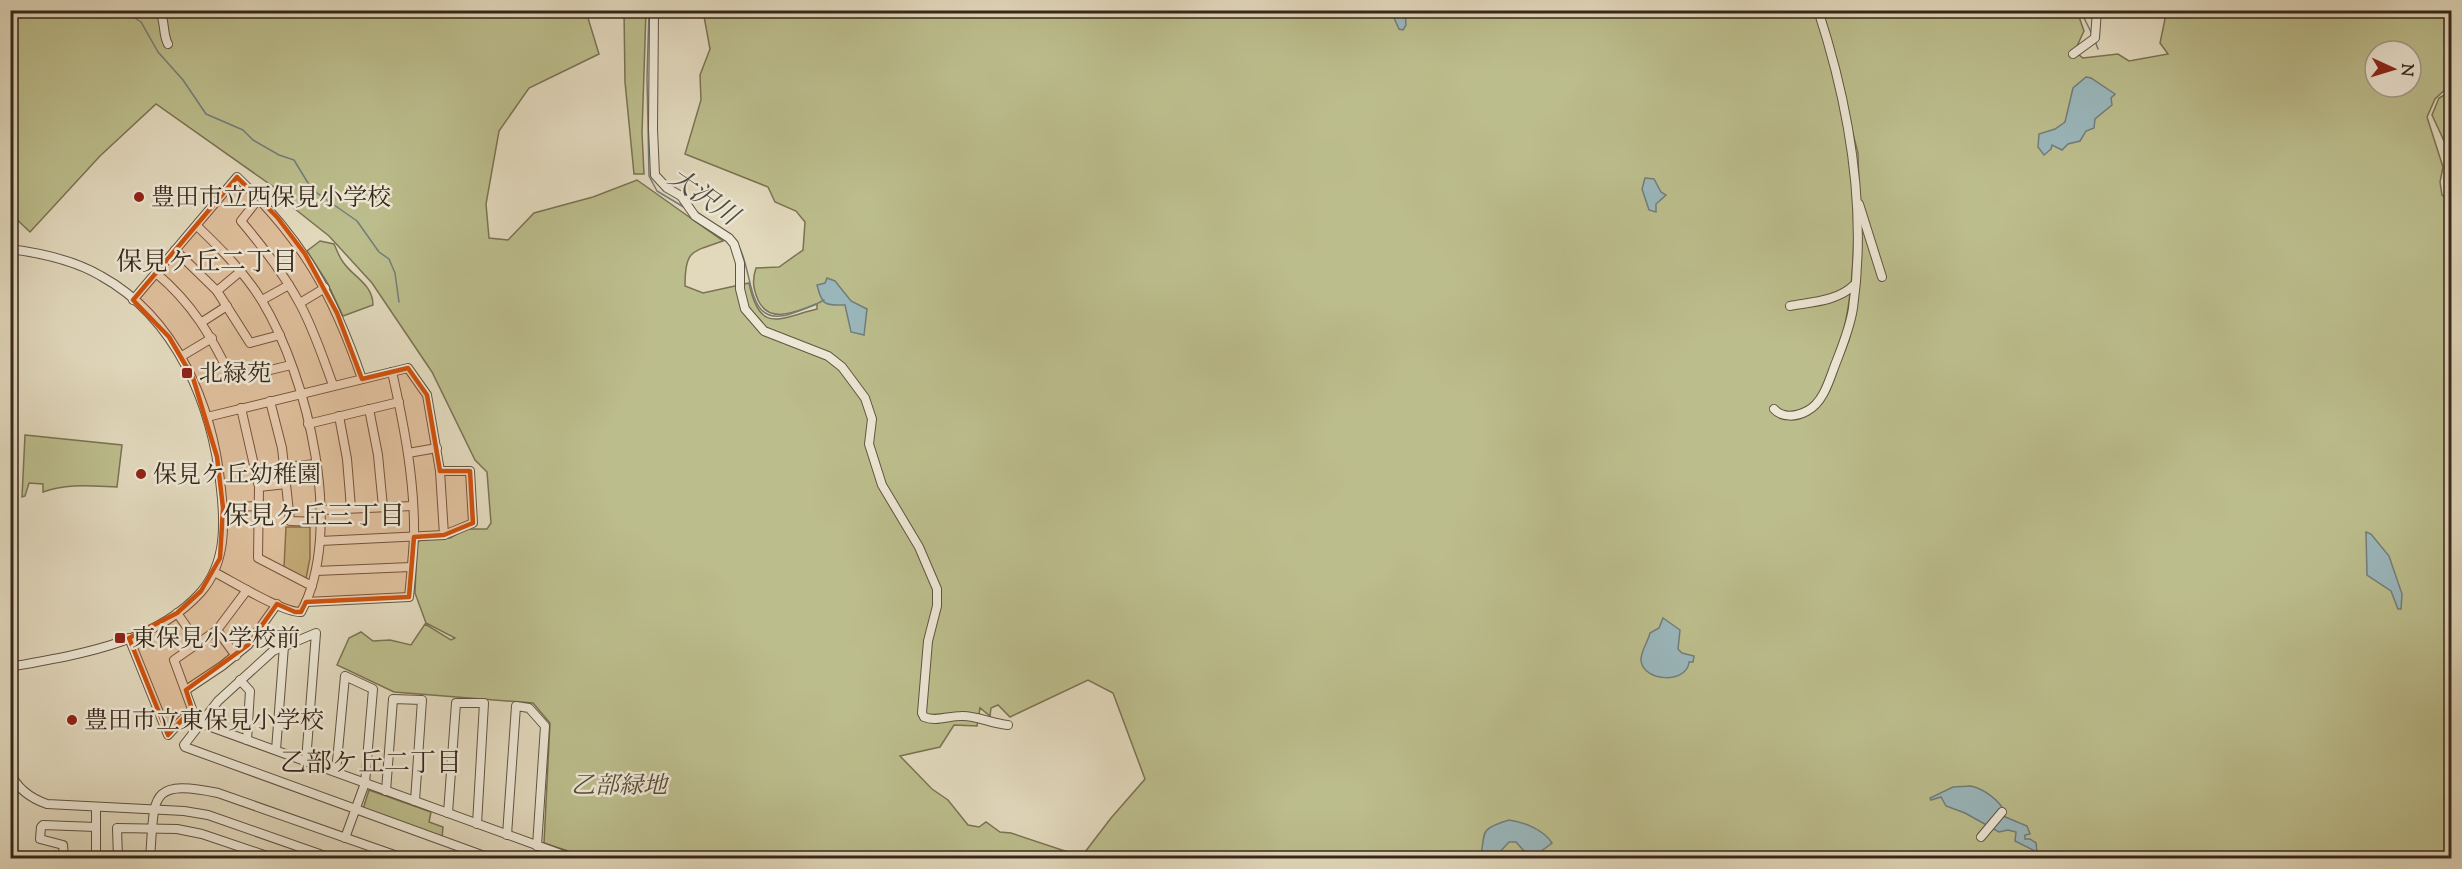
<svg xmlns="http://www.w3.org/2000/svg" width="2462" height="869" font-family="'Sorts Mill Goudy','Noto Serif JP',serif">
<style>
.green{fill:#bcbd8c;stroke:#7a7252;stroke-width:1.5;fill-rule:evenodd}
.water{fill:#9ab7bc;stroke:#727d7b;stroke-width:1.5}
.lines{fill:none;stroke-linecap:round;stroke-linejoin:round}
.stream{stroke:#727d7b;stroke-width:1.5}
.minor-casing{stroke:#625442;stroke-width:10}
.minor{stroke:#ece6d4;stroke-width:8}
.marked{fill:#cd520e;fill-opacity:0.2;stroke:#cd520e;stroke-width:4.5;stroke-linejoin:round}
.poi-dot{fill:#8f2418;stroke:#ece6d4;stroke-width:2}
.labels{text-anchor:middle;stroke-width:5;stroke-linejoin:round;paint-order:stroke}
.poi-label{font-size:24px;fill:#372719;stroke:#ece6d4;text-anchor:start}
.park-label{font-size:24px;font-style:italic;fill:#584c36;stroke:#ece6d4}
.water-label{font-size:26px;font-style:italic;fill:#504b42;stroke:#ece6d4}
.neighbourhood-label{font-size:26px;fill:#372719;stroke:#ece6d4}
</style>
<rect width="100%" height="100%" fill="#e2d9bd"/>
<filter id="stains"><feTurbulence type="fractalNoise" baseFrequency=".00333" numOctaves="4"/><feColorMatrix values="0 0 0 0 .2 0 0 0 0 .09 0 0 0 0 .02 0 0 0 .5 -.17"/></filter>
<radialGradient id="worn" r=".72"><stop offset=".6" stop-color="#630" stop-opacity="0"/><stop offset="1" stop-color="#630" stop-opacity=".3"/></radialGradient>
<!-- green -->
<g class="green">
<path d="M10 11H576L588 18 599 54 529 88 499 131 486 204 489 238 508 240 534 213 593 197 637 180 723 241C691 252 685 250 685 286L703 293 749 283C760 335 779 318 817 309V304C798 310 770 326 758 300 753 288 752 280 756 268L779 267 803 250 805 222 796 211 775 202 768 187 685 154 701 100 700 75 710 49 703 11H1813C1854 96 1869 269 1835 359L1840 362 1849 340 1856 311 1860 221 1858 153 1821 11H2077L2084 31 2077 46 2078 54 2083 58 2118 54 2129 61 2168 54 2160 43 2166 14 2159 11H2451V84L2435 99 2427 117 2443 167 2440 182 2442 195 2452 202 2451 858H1091L1085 852 1111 818 1145 779 1113 693 1088 680 1010 717 998 705 991 708 990 716 980 708 977 726 954 725 940 747 900 756 932 789 948 800 968 825 979 827 986 822 1000 832 1011 833 1086 858H589L544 843 550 723 533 703 394 692 337 665 349 638 361 632 373 641 390 640 411 645 425 624 451 640 455 638 426 623 415 593 417 542 421 540 450 538 466 529H487L491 523 487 472 475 460 432 372 372 283 329 236 295 209 278 190 156 104 100 156 30 232 11 214ZM2375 51H2411V87H2375Z"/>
<polygon points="624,11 646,11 642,133 644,174 634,174 625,82"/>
<polygon points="2451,91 2452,196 2449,198 2446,185 2451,156 2432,115 2439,98"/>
<path d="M320 241 334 244C337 250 339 257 343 262 353 277 373 284 373 305L343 316 327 282 307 251Z"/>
<path d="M25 435 122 445 117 487C92 486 67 483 43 492V484L29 483 25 496 22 497Z"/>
<polygon points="286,527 310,527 310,558 306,579 284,567"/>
<polygon points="369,790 431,812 429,822 443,827 442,838 363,809"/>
</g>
<!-- water -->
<g class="water">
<polygon points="1391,11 1405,11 1406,25 1403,30 1399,29"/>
<polygon points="2086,77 2091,78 2115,94 2111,98 2112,105 2095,119 2094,128 2086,131 2080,141 2068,144 2062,150 2052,145 2051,149 2044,155 2038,147 2039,134 2055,129 2065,122 2073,88"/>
<polygon points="1645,178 1654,179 1661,192 1666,195 1656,204 1656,212 1649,210 1642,189"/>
<path d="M827 278 835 281 851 301 867 309 864 335 851 332 845 305C825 305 822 306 817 285L825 283Z"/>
<polygon points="2366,532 2371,534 2389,556 2402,594 2401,609 2398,609 2391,591 2367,575"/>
<path d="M1663 618 1680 630 1678 649 1682 653 1694 656 1693 662H1689C1687 684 1644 682 1641 661 1640 652 1648 642 1650 633L1659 628Z"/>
<path d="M1971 786C1984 789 1999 800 2005 812L2003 816 2027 826 2030 834 2025 835V839H2030L2036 843 2037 852 2015 841 2016 832 2008 830 1999 832 1965 813 1946 806 1941 797 1931 800 1930 798 1953 787Z"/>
<path d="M1509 820C1524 822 1544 830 1552 843L1536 855 1524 851 1516 842H1509L1498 854V858H1480C1487 833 1476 830 1509 820Z"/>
</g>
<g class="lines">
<!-- stream -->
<g class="stream">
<polyline points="123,10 141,22 158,52 183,80 206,114 243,130 253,140 279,155 294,160 308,183 317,193 357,221 379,252 389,259 395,273 399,302"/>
<polyline points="649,10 647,78 649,176 657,191 687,209"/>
<polyline points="2080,10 2092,34"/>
<polyline points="2095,41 2098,49"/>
<polyline points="697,212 727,233"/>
<path d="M733 238C757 264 741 332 793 313 804 309 814 306 824 300"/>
</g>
<defs>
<g id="minor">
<path d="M159 10C166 21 162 33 168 44"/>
<path d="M654 10 653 129 655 175 667 188 681 196 695 216 729 238 734 244 740 263V289L745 309 764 331 828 356 842 367 865 398 872 419 869 444 882 485 919 547 937 589V606L928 641 922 713 924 717C936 722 948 716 961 716 976 715 992 724 1008 725"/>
<polyline points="2073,54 2095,38 2097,10"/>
<path d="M259 198 241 221C263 247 284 274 300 304 314 330 323 358 333 385"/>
<polyline points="1859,204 1882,277"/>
<path d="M197 226C221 249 245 273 262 301 308 377 345 531 301 612 283 613 232 581 214 572"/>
<path d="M10 249C41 253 74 260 101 276 177 318 213 406 221 489 225 525 226 563 201 592 155 644 75 655 10 667"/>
<polyline points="175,250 217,291 250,343 280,335"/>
<path d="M156 273C193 304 211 336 232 379L291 365"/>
<polyline points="217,291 241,271"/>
<path d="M133 300 237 177C303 240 333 294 362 379"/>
<polyline points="262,300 289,285"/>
<polyline points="300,303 325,288"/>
<path d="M1790 306C1812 302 1838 301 1854 285"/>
<polyline points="202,322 227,306"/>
<polyline points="182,356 212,338"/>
<polyline points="270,401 282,448 290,521 320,522"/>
<polyline points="241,408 259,487 258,558 312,586"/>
<polyline points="369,409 378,455 383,507"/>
<path d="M1774 409C1782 418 1796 417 1807 411 1823 403 1829 381 1835 365 1842 347 1850 328 1853 308 1867 209 1849 105 1818 10"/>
<polyline points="339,416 347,459 351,508"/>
<polyline points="207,417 408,368 427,395 440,471 444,535"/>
<polyline points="308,424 399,402"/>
<polyline points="408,453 437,448"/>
<polyline points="285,467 316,464"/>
<polyline points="259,487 286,484"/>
<polyline points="223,508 257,506"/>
<polyline points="321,510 413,506"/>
<polyline points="320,541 444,535 473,523 470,471 440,471"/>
<polyline points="316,571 411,567"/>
<path d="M306 602 409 597C411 577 413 557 414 537 415 481 404 425 392 372"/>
<polyline points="177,613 198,643"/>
<polyline points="217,630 236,656"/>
<polyline points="129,638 168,735 192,709 174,660 217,630 247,590"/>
<polyline points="240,680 250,691 247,740"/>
<polyline points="186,690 222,666 248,645 277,604"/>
<polyline points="200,723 572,858"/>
<polyline points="276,750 284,646"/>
<polyline points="306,761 316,633 273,651 218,701 184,745 185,747 490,858"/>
<path d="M10 772C17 789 30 798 47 804L184 811 208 815 331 858"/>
<polyline points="336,772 345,676 373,689 365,783 345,838"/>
<polyline points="386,791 393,699 422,700 415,801"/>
<polyline points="96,808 96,858"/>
<polyline points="448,813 456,703 484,703 477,824"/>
<polyline points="507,835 516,706 529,708 545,726 537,846"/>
<polyline points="1981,837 2002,812"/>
<polyline points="64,858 63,845 40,839 41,827 43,825 96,827"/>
<polyline points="118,858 117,828 177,829 202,834 273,858"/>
<path d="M150 858C155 798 147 778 218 793L403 858"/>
</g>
</defs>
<!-- minor casing -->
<use href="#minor" class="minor-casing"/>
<!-- minor -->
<use href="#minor" class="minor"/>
</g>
<!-- marked area -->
<path class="marked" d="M237 177 277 217 305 254 337 313 362 379 408 368 427 395 440 471H470L473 523 444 535 414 537 409 597 306 602 301 612H295L277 604 248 645 186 690 192 709 168 735 129 638 177 613 201 591 220 558 223 508 217 457 193 378 169 337 133 300Z"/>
<!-- markers -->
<g class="poi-dot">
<circle cx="139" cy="197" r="6"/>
<rect x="181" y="367" width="12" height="12" rx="3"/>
<circle cx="141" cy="474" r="6"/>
<rect x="114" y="632" width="12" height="12" rx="3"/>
<circle cx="72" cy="720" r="6"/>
</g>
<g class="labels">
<!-- poi labels -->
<g class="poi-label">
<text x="151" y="205">豊田市立西保見小学校</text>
<text x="199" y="381">北緑苑</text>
<text x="153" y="482">保見ケ丘幼稚園</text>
<text x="132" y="646">東保見小学校前</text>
<text x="84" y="728">豊田市立東保見小学校</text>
</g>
<!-- park labels -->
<g class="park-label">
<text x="619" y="793">乙部緑地</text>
</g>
<!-- water labels -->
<g class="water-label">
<text transform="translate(704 196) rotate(35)" y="9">大沢川</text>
</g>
<!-- neighbourhood labels -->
<g class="neighbourhood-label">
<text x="207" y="270">保見ケ丘二丁目</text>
<text x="314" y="524">保見ケ丘三丁目</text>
<text x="371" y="771">乙部ケ丘二丁目</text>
</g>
</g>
<!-- margin -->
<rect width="2462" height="869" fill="none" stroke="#e2d9bd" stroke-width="36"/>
<rect x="12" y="12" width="2438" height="845" fill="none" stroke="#372719" stroke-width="3"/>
<rect x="18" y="18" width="2426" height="833" fill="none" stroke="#372719" stroke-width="1.5"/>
<!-- north arrow -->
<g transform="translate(2393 69) rotate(94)"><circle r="28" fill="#ece6d4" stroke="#a49a89" stroke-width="1.5"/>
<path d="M0-4.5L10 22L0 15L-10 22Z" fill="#8f2418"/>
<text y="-9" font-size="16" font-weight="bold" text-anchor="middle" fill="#372719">N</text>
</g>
<rect width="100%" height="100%" filter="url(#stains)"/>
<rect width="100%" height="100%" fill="url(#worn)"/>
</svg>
